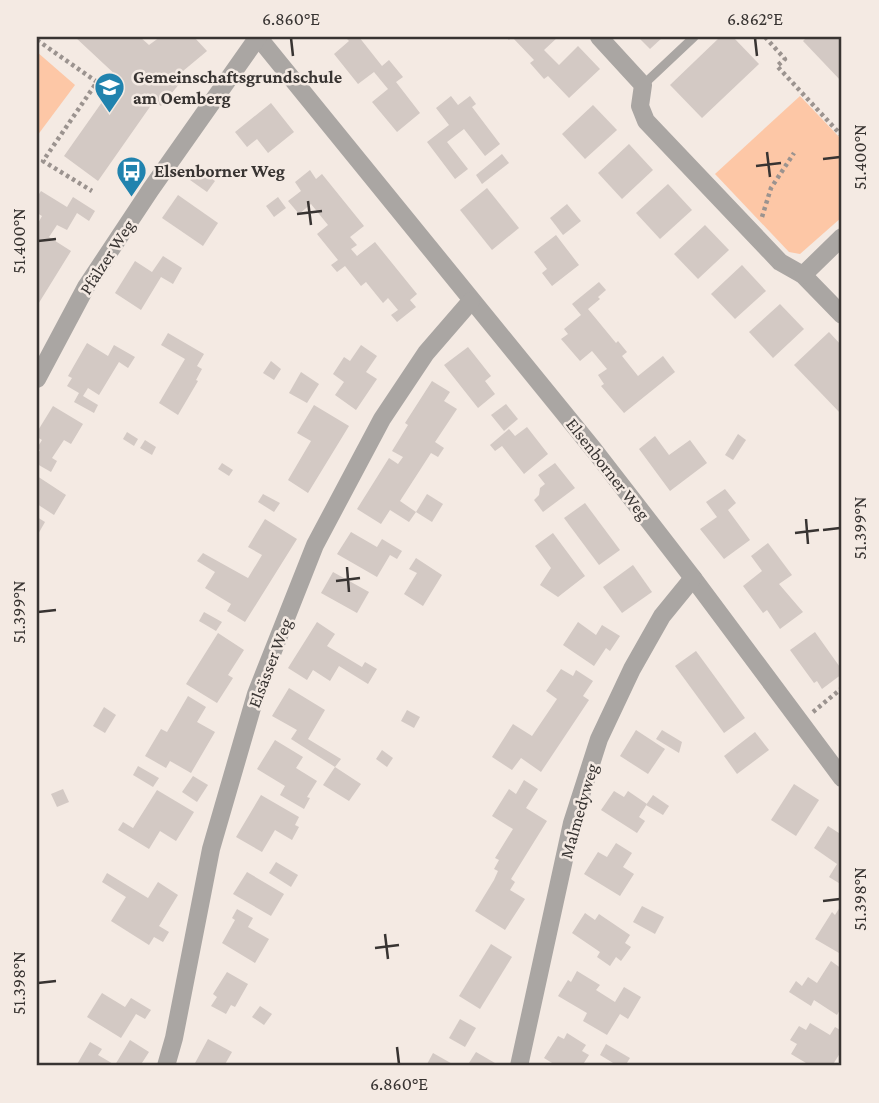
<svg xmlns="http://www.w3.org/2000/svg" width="879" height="1103" font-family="'Crimson Pro',serif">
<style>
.green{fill:#fdc7a6}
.building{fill:#d3c9c4}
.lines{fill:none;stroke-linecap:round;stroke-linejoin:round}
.path{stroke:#9b938f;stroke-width:4.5;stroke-dasharray:3.5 3.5;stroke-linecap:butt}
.lane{stroke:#aaa6a3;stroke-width:9}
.street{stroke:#aaa6a3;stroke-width:18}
.ticks{fill:none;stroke:#383432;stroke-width:2.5}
.labels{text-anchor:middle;stroke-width:5;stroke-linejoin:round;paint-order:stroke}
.poi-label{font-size:18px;font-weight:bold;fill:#383432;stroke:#f4eae3;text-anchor:start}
.street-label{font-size:18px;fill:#383432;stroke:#f4eae3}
.neatline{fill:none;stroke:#383432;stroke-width:2.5}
.ticks-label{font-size:18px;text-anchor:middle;fill:#383432}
</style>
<rect width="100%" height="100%" fill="#f4eae3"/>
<!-- green -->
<g class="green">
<polygon points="37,52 75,85 37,136"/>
<polygon points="800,96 842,140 842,217 800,254 789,252 715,174"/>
</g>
<!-- building -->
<g class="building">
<polygon points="75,37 140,37 149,45 160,37 194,37 207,51 177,76 180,83 161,106 154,101 98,181 64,156 119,78"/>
<polygon points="345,37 359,37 382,66 389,60 403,77 396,82 420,113 397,132 372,102 388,89 374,72 358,84 334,54 349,41"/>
<polygon points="505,37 558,37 544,50 559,65 578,46 600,69 569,98 548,76 544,79 530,63 534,60 512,37 509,40"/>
<polygon points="638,37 663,37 650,49"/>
<polygon points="720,37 733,37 759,64 702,118 670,85"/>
<polygon points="807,37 842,37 842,82 803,41"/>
<polygon points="451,96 458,105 470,96 476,104 472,107 500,144 485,156 464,129 447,142 468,169 455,179 427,142 449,125 436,108"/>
<polygon points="271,103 294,132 268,153 257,139 247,147 235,132"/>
<polygon points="593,105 617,130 585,159 562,134"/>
<polygon points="629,144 653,170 622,199 598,173"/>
<polygon points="502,154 509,163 482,184 476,175"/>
<polygon points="198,169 215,181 207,192 190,180"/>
<polygon points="310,170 316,179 322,174 364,226 350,237 357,245 351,249 357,256 375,242 417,294 410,300 416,307 397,322 391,315 398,310 388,298 383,303 366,282 361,286 345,266 337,272 331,265 338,260 317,234 328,225 311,204 299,214 288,201 301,191 295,182"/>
<polygon points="668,184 692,210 660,239 636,213"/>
<polygon points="487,188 519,228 492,250 460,210"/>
<polygon points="41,191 67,207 73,197 95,211 89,221 77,213 67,230 57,225 49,237 71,251 37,306 37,225 42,216 37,213 37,197"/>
<polygon points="178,195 218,223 203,246 162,218"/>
<polygon points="278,197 286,208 274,217 266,206"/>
<polygon points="567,204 581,221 563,235 550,218"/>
<polygon points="705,225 729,250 698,279 674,254"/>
<polygon points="556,235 579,265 552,286 542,273 547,269 534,252"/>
<polygon points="163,256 182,268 173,284 161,277 141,310 115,293 135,261 152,272"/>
<polygon points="742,265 766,291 735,319 711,294"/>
<polygon points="599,282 606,290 598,297 600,299 588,309 616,343 618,341 627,352 622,356 638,376 663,356 675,372 624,413 601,386 604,384 598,375 607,369 592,351 580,361 561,339 568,334 564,329 581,315 572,304"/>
<polygon points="780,304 804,329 773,358 749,332"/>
<polygon points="829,332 842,346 842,415 794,365"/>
<polygon points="168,333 204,354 197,366 202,369 196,380 198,381 178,415 159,403 185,359 161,345"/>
<polygon points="87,343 108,356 114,345 135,357 128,368 119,362 99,395 88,388 83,396 98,405 94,413 74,402 79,393 67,386 72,378 68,376"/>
<polygon points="361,345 377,356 366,372 377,379 356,410 335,395 344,382 333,374 344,357 350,361"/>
<polygon points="468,347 491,376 485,381 495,394 478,408 444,365"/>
<polygon points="271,361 281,369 274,380 263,373"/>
<polygon points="301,372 319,384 307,403 289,393"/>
<polygon points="432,381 450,392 444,401 457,409 435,442 444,448 438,457 431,453 400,501 416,512 409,522 390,510 381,524 357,509 389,458 398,464 403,457 392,451 408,425 405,423"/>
<polygon points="506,404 518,419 504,431 491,415"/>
<polygon points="314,405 349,426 308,493 288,480 311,441 297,433"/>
<polygon points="53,406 83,424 71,444 64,440 52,458 57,461 51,472 37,464 37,455 40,450 37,448 42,440 37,437 37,432"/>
<polygon points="527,427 548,454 524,474 502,446 495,451 490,445 509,429 515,436"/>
<polygon points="127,432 138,439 134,446 123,439"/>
<polygon points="738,434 746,440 733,460 725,455"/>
<polygon points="655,436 669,455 690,440 707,463 670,491 639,449"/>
<polygon points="145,440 156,447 152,455 140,448"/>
<polygon points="222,463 233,470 229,476 218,469"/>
<polygon points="555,463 575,488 543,512 534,500 539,495 540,488 545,484 538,475"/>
<polygon points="37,476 66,495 54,515 37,504"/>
<polygon points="725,489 736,503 728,510 750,540 724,559 700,529 717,517 706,502"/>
<polygon points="263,494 280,503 274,512 258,502"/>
<polygon points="427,494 443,504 432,522 416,512"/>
<polygon points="585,503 620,550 599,565 564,518"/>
<polygon points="37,517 45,522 37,536"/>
<polygon points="265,519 297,539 245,622 227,611 231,604 205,588 215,572 197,561 203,553 248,578 262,555 248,547"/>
<polygon points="351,532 377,547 382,539 402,551 397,559 390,555 377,577 337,554"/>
<polygon points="553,533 585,576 558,597 540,585 551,568 535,546"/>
<polygon points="768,543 792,575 779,584 803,612 780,629 767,610 763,613 743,586 762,571 751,556"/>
<polygon points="416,558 442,575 423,606 404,594 417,573 409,569"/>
<polygon points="633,565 652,592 622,613 603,587"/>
<polygon points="333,572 369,592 357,613 321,593"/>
<polygon points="204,612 222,622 216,631 199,621"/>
<polygon points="317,622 335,634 327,646 362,667 365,662 377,669 368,684 339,666 330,681 313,670 307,680 288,668"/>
<polygon points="578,622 596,635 602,625 620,636 610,651 606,648 594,666 563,645"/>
<polygon points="815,632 842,670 842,674 822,689 817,681 814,683 790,650"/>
<polygon points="218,633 244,650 228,675 233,678 217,703 186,684"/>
<polygon points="696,651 745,718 724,733 675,666"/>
<polygon points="561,669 573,676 576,670 593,681 583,696 589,700 541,772 521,758 512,770 492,757 513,724 532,736 557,699 546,691"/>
<polygon points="289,688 325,710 308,739 341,759 335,767 361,784 349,801 323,785 335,767 291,739 297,730 272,716"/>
<polygon points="188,696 206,707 197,722 215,732 191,773 170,761 166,768 145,756 161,729 167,732"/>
<polygon points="104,707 116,715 105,733 93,726"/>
<polygon points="407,710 420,717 414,728 401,721"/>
<polygon points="636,730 665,749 648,774 620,756"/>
<polygon points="662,730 682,742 679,753 656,739"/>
<polygon points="755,732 769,750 737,774 724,756"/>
<polygon points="275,740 303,757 296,768 317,781 307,797 310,798 304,809 280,795 285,786 257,769"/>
<polygon points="382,750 393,758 387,767 376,759"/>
<polygon points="138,766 159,778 153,787 133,775"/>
<polygon points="193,776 208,785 197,802 182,792"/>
<polygon points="524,780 538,789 526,808 547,821 511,879 515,882 510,890 525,899 505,930 475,911 494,880 498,871 494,869 499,860 495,858 513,829 492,816 509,789 516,794"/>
<polygon points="794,784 819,800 796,836 771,820"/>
<polygon points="63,789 69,802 57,807 51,794"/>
<polygon points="157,790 194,812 176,841 160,831 149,849 118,830 123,822 133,828"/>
<polygon points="614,791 624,797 628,791 647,804 639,817 645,821 637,833 601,810"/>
<polygon points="261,795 299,817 295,825 299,827 292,840 275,830 262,852 236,837"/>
<polygon points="653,795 669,806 663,815 646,805"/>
<polygon points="828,826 842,835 842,885 829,877 837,864 814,848"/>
<polygon points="616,843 632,853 623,867 634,874 620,896 584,874 598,852 607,857"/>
<polygon points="276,862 298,875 291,887 269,873"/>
<polygon points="247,872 284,894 271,916 233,894"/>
<polygon points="107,873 148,898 158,882 178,895 159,926 169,932 163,942 154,937 149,945 111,921 126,897 102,882"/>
<polygon points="642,906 664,917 655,934 633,922"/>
<polygon points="840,907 842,909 842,947 839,953 815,939 832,912 835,915"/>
<polygon points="237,909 253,918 248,927 269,939 255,963 222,943 235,920 232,918"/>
<polygon points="585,913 595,920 599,914 630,935 625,943 631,947 621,961 616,957 610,966 597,957 600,952 572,933"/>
<polygon points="491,944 512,957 480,1009 459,996"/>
<polygon points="831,961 842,969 842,994 840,998 842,999 842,1006 837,1015 814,1000 811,1006 789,992 796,981 802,986 808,977 817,983"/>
<polygon points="577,971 600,985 596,990 615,1002 624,987 641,997 628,1019 620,1014 607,1035 583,1021 587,1013 558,996 568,980 571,982"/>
<polygon points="227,972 248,984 235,1007 231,1005 226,1014 211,1006 217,997 213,994"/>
<polygon points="102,993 125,1007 131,998 151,1010 145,1019 136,1014 121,1038 87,1017"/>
<polygon points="260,1006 272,1014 264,1025 252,1017"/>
<polygon points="460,1019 476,1028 465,1047 449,1038"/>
<polygon points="810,1023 830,1035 835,1027 842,1031 842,1050 832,1066 811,1066 791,1054 797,1044 790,1040 799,1026 806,1030"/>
<polygon points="567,1033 586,1045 582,1051 589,1055 582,1066 557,1066 544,1058 558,1036 564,1039"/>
<polygon points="208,1039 232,1052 224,1066 194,1065"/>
<polygon points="130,1040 149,1052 140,1066 76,1066 90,1042 102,1049 98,1055 115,1065"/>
<polygon points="606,1044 630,1058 625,1066 618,1066 600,1055"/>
<polygon points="476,1052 495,1063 493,1066 467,1066"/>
<polygon points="433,1053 456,1066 426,1066"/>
</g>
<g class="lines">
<!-- path -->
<g class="path">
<polyline points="765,37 785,59 777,66 842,136"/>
<polyline points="37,40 97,82 43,161 92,191"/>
<polyline points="762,217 771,188 794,153"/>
<polyline points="813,712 842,688"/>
</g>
<!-- lane -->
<polyline class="lane" points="643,85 694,37"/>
<!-- street -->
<g class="street">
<polyline points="258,37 594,450 693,578 842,778"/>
<polyline points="599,37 643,85 640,106 646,121 780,262 803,275 842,315"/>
<polyline points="803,275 842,237"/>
<polyline points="37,379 86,287 151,189 258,37"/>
<polyline points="166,1066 174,1038 211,849 256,694 315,545 382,419 426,353 471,301"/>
<polyline points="519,1066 572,823 599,739 632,669 662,616 693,578"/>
</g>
</g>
<!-- ticks -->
<path class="ticks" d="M291 38 293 56M755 38 757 56M767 152 770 177M823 159 840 157M756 166 781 163M308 201 311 225M297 214 322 211M38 241 56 239M806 519 808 544M823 530 840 528M795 533 819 530M347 567 349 592M336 581 360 578M38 612 56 610M823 901 840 899M385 934 388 959M375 948 399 945M38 983 56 981M397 1047 399 1064"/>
<!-- icons -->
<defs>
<symbol id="school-pin" viewBox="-11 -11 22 30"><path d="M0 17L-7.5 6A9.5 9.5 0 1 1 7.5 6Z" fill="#2183ae" stroke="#f4eae3"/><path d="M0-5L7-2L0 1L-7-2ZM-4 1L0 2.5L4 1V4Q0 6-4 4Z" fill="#fff"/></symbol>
<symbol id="bus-pin" viewBox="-11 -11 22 30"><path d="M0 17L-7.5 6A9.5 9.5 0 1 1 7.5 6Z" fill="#2183ae" stroke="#f4eae3"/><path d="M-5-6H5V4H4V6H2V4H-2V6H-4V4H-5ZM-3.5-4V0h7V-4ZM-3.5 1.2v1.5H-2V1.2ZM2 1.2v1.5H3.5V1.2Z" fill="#fff"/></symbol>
</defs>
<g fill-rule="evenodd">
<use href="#school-pin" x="92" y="70" width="35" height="47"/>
<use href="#bus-pin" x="114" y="154" width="35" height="47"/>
</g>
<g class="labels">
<!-- poi labels -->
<g class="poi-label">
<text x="133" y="83">Gemeinschaftsgrundschule<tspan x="133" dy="21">am Oemberg</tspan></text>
<text x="154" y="177">Elsenborner Weg</text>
</g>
<!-- street labels -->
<g class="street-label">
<text transform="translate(107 257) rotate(-57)" y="6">Pfälzer Weg</text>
<text transform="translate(608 469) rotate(52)" y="6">Elsenborner Weg</text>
<text transform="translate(270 663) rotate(-69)" y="6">Elsässer Weg</text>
<text transform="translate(579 811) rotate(-74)" y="6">Malmedyweg</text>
</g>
</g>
<!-- border -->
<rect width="879" height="1103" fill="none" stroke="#f4eae3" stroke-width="77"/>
<rect x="38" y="38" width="802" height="1026" class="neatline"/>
<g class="ticks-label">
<text x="291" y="25">6.860°E</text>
<text x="755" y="25">6.862°E</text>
<text transform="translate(860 157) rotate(-90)" y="6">51.400°N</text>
<text transform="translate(19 241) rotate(-90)" y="6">51.400°N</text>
<text transform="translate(860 528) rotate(-90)" y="6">51.399°N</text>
<text transform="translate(19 612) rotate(-90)" y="6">51.399°N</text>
<text transform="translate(860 899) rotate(-90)" y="6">51.398°N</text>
<text transform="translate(19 983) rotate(-90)" y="6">51.398°N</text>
<text x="399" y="1090">6.860°E</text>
</g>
</svg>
